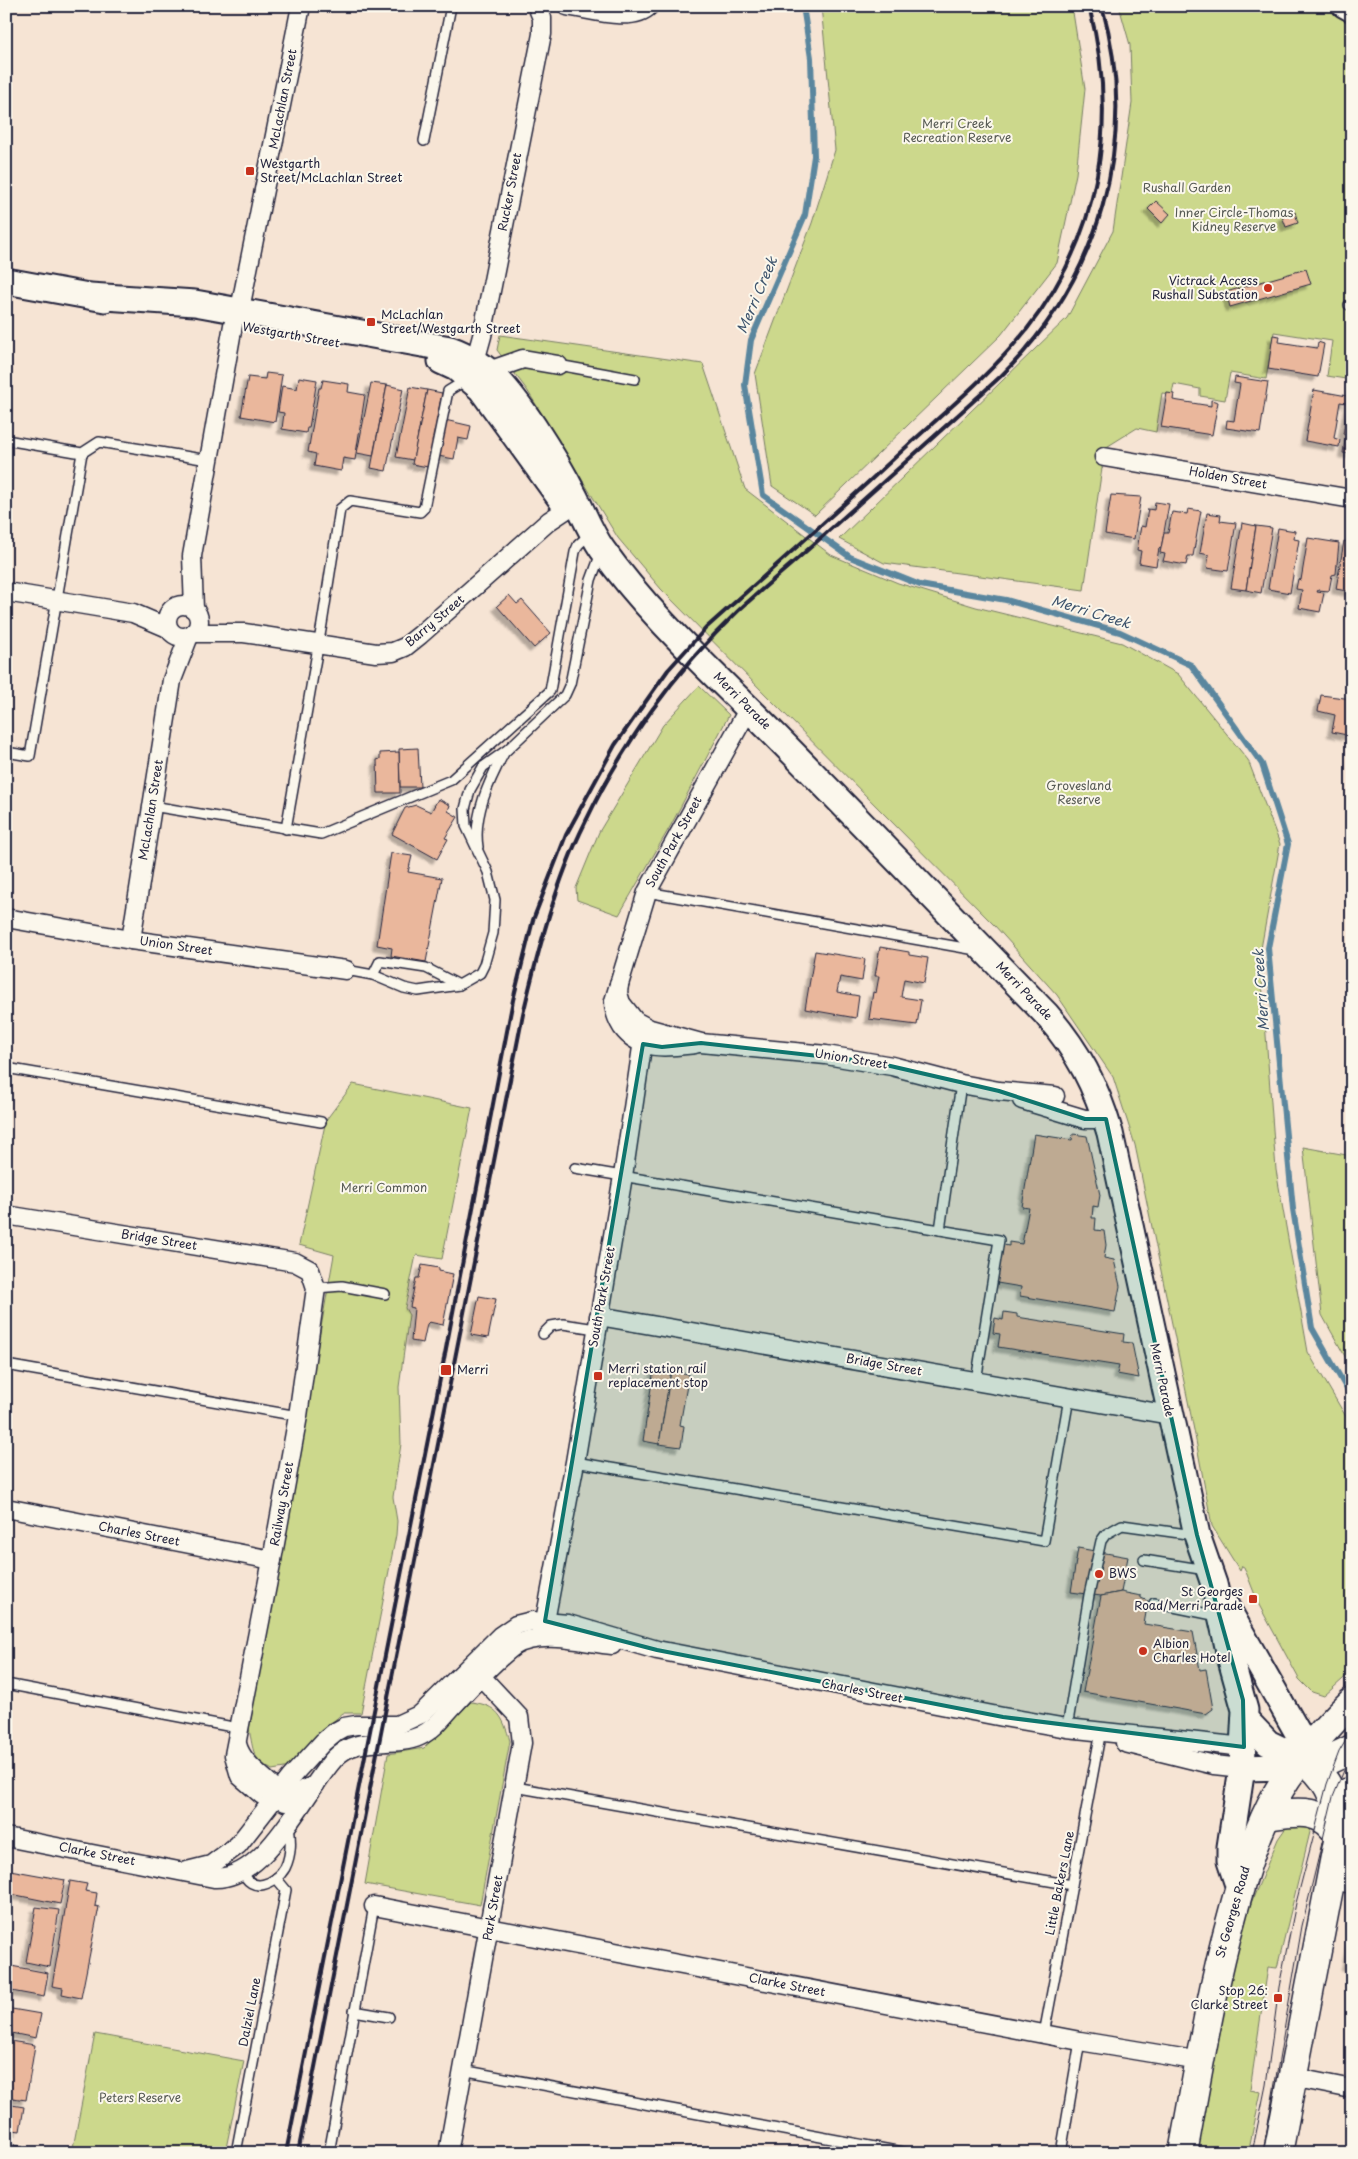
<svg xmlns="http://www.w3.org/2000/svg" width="1358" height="2159" font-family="'Playpen Sans',sans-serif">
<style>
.green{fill:#ccd88c;stroke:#777d64}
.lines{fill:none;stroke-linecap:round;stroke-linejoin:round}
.stream{stroke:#5a869e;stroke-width:6}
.building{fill:#eab79c;stroke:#22223b;filter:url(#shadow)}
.service-casing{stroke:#22223b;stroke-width:12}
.minor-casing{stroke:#22223b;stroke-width:21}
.tertiary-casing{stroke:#22223b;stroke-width:25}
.secondary-casing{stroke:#22223b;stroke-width:29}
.trunk-casing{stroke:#22223b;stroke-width:31}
.service{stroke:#fbf7ec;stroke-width:9}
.minor{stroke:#fbf7ec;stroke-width:18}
.tertiary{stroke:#fbf7ec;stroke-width:21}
.secondary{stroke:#fbf7ec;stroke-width:25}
.trunk{stroke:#fbf7ec;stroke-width:28}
.tram{stroke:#22223b;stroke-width:1}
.rail{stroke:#22223b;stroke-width:4}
.marked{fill:#0f766e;fill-opacity:0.2;stroke:#0f766e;stroke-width:4;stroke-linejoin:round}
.poi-dot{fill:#c8321e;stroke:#fbf7ec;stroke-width:2}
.labels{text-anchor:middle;stroke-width:4;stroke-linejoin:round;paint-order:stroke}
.street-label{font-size:12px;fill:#22223b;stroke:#fbf7ec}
.park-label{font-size:12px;fill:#555953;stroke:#fbf7ec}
.poi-label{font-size:12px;fill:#22223b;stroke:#fbf7ec;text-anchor:start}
.water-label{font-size:14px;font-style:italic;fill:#3e546d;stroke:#fbf7ec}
</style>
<defs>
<filter id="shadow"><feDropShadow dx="-4.5" dy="4.5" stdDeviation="1" flood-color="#0004"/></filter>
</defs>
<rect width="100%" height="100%" fill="#f6e4d4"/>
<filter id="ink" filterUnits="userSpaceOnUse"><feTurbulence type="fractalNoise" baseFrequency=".02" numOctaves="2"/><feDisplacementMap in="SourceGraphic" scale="10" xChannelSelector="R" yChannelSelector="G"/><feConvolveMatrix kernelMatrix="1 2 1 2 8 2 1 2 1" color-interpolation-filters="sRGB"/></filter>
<g filter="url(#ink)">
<!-- green -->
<g class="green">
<polygon points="821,6 1072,6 1085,89 1076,174 1057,263 1001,335 815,515 772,486 755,374 812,223 835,150"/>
<polygon points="1119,6 1334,6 1352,17 1352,380 1327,376 1332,341 1274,332 1266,379 1230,373 1225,400 1200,396 1200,389 1174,384 1172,394 1162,393 1156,432 1137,428 1105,448 1084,590 884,563 839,539 1067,318 1113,231 1132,103 1130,45"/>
<polygon points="500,335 703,364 745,489 831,555 898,583 976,607 1122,643 1178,674 1248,760 1280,844 1260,954 1276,1170 1308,1352 1352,1427 1352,1671 1324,1696 1312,1692 1299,1679 1259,1605 1244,1567 1242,1566 1240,1571 1212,1526 1194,1430 1135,1145 1113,1077 1057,995 995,926 661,589 618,538 527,390 497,350"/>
<polygon points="699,686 729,715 671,825 619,915 577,900 576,888 599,832 663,725"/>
<path d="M353 1084 472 1108 442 1259 416 1255 405 1308 409 1315 399 1387 401 1444 393 1497 397 1521 396 1535 361 1713H343L330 1724 311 1742 291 1767 272 1770C251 1757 254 1752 249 1729L334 1255 299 1245 326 1120Z"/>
<polygon points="1303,1147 1352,1156 1352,1369 1322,1315"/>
<path d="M471 1702C498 1705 503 1717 510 1741L480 1905 365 1884 388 1754 424 1748Z"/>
<polygon points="1294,1825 1311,1828 1277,1968 1268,1967 1250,2090 1261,2092 1248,2153 1196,2153 1238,1934 1278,1839 1285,1829"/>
<polygon points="95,2034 244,2061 225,2153 72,2153"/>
</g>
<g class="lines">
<!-- stream -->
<polyline class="stream" points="803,6 811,58 814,156 805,215 751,340 745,385 763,495 850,557 920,585 1006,600 1120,632 1191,665 1262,764 1288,844 1268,948 1293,1209 1312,1328 1352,1398"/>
</g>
<!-- building -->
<g class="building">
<polygon points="1156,201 1170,214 1162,223 1148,209"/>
<polygon points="1295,212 1298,223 1286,227 1282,216"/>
<polygon points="1306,269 1311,284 1230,307 1226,292"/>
<polygon points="1273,335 1280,336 1279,342 1317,348 1318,342 1324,344 1318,377 1268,369"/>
<polygon points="266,373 282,375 275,422 241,416 248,377 265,379"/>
<polygon points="299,377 317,380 309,428 307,428 306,433 282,429 284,413 278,412 282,386 297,389"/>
<polygon points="1235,377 1268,382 1260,433 1226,428 1227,420 1234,421 1240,384 1234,383"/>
<polygon points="323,380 349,384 348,392 365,395 355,460 343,458 341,471 314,466 316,454 308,452 319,388 321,388"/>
<polygon points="371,383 387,385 373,456 357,453"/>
<polygon points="387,385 403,389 386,471 371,468"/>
<polygon points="1352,385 1352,454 1343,453 1346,435 1343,434"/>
<polygon points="410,387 427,390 413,460 396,457"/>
<polygon points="427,390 442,393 428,467 412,464"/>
<polygon points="1314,390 1347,396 1346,403 1340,402 1334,438 1340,440 1339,447 1305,441"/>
<polygon points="1167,393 1174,394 1173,400 1211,406 1211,400 1218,402 1212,435 1161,427"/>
<polygon points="445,420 471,426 468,440 458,438 454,459 438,456"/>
<polygon points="1111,495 1141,497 1134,539 1105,534"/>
<polygon points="1155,502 1169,504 1161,549 1159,548 1156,566 1139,563 1141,551 1137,550 1141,526 1145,527 1148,509 1154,510"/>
<polygon points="1188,509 1201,511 1193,556 1188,556 1186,565 1163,561 1165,554 1160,553 1164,533 1168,533 1172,512 1187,514"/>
<polygon points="1207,513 1221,515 1220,521 1236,523 1228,571 1207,568 1209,555 1200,553"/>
<polygon points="1242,523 1256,526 1246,590 1231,588"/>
<polygon points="1256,526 1272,528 1261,593 1246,590"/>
<polygon points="1278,528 1295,531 1294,539 1299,540 1290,593 1268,589"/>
<polygon points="1308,538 1339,543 1336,574 1332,575 1329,591 1318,590 1317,592 1324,593 1320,612 1299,608 1302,590 1296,589 1298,579 1301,580"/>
<polygon points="1344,541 1352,543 1352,592 1336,589"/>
<polygon points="509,595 517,604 522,600 551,633 534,648 497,606"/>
<polygon points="1321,695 1352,699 1352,736 1332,732 1335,715 1318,711"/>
<polygon points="418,748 420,787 400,787 399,749"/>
<polygon points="399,752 400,793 378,793 377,760 380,759 380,753"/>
<polygon points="438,799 450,805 448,811 458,817 445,838 448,839 437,859 392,834 405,808 416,805 431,812"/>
<polygon points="391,853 412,856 408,872 442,878 426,962 391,956 392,948 377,945"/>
<polygon points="880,947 909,952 909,955 928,958 924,983 904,979 901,997 921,1000 917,1025 869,1019 873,992 876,993 879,976 875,976"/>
<polygon points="815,951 865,959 862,981 840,977 837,992 859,996 856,1018 805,1009"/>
<polygon points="1034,1134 1072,1140 1073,1134 1087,1136 1100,1195 1098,1207 1093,1206 1092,1218 1096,1218 1095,1230 1104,1231 1106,1245 1104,1258 1114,1260 1120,1286 1115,1312 1020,1296 1021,1287 997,1283 1003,1245 1009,1246 1009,1242 1022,1244 1029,1208 1022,1207"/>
<polygon points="422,1265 439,1268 439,1271 453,1274 443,1325 429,1322 427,1324 423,1343 411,1341 414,1308 410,1307 416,1278 419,1278"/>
<polygon points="479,1296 496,1299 488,1338 471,1335"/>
<polygon points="1004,1312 1017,1314 1017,1317 1124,1334 1123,1342 1132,1343 1139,1378 1117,1374 1119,1366 998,1347 1000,1334 993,1333 995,1318 1003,1320"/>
<polygon points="654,1368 671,1371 659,1444 643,1441"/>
<polygon points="671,1371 689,1374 680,1425 684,1426 681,1447 659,1444"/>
<polygon points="1078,1548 1128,1557 1121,1592 1101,1596 1071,1592"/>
<polygon points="1121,1592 1141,1596 1141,1598 1148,1601 1144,1624 1193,1632 1200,1670 1206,1669 1213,1709 1206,1714 1083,1692 1101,1596"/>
<polygon points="10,1870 65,1880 60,1904 6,1893"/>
<polygon points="70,1881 87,1884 85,1891 97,1893 95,1906 99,1907 81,1998 62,1994 63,1988 52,1986"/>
<polygon points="36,1907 59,1910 50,1967 26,1962"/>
<polygon points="1351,1941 1352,1941 1352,1968 1346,1966"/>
<polygon points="6,1965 48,1973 44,1997 6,1990"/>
<polygon points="6,2008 41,2014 36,2038 6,2032"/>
<polygon points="10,2041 35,2045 26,2100 6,2097 6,2062"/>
<polygon points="6,2104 24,2107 20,2131 6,2129"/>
</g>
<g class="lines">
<defs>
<g id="service">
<polyline points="424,141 451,6"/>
<polyline points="1349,305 1352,306"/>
<polyline points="558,365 635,379"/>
<polyline points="6,440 82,453 99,442 208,460"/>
<polyline points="6,752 30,756 82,453"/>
<polyline points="152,806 321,834 451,780 550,691 575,552 578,545 591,533"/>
<polyline points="286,829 322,624 340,509 350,501 420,512 424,508 448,391 466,380"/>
<path d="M478 847C473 815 489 781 504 753"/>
<polyline points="647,892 976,950"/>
<polyline points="346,970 373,975 404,988 418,991 459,985 480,973 484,965 493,933 495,900 488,872 466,826 465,809 470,790 483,767 507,750 565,695 570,684 591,580 601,553"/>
<polyline points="373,975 380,961 426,968 459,985"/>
<polyline points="6,1068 321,1122"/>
<polyline points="575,1168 999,1240 976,1381"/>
<polyline points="940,1230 961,1084"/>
<polyline points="316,1288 342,1286 385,1294"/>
<polyline points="543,1334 551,1326 563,1324 596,1329"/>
<polyline points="6,1365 298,1416"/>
<polyline points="575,1462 1044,1541 1069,1398"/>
<polyline points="1144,1560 1206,1570"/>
<polyline points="1154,1603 1218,1616"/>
<polyline points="6,1684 238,1728"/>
<polyline points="1067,1728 1089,1595 1101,1541 1106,1534 1122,1525 1194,1535"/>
<polyline points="515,1787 1072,1885"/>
<path d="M243 1871C250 1895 276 1884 285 1868 292 1854 291 1839 289 1825"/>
<polyline points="354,2011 389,2017"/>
<polyline points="1044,2034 1100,1736"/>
<polyline points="462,2070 907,2153"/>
<polyline points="6,2149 26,2153"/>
<polyline points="236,2153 286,1890 276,1878"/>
<polyline points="329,2153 374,1906"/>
<polyline points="1061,2153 1080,2041"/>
</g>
<g id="minor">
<path d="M567 6C589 9 633 23 649 6"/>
<polyline points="240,309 301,6"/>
<polyline points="472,372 482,336 542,34 542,18 537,6"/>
<polyline points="480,374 523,359 558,365"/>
<polyline points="1104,457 1352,499"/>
<polyline points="6,592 133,613 168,628"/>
<circle cx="183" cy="621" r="16"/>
<polyline points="194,609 192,556 233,325"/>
<polyline points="193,633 244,633 376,653 393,652 405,647 420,635 549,521 567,509"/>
<polyline points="6,918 131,940 346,970"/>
<polyline points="131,940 172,680 189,636"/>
<polyline points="619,984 618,993 621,1003 635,1021 650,1029 701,1043 826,1055 892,1066 961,1084 999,1091 1055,1096"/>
<path d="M695 1044C669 1047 640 1052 622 1027 617 1019 614 1010 614 1001L647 892 749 708"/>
<polyline points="1022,1100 1085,1119 1106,1119"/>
<polyline points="6,1215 295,1262 310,1270 316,1288 298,1416 272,1560 234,1755 240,1776 262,1795 296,1793 315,1785"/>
<polyline points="599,1316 1170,1415"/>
<polyline points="6,1508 272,1560"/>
<polyline points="545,1633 545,1621 575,1462 623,1176 645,1027"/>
<polyline points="1125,1743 1214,1765 1242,1768"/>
<path d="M237 1744C244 1770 273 1779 285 1802"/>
<path d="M6 1837 214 1878C266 1880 303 1794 334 1759 357 1733 392 1749 420 1736 433 1730 442 1718 451 1708 471 1687 490 1664 514 1646 541 1630 582 1642 612 1645"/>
<polyline points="187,1871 211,1865 238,1845 291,1777 323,1742 335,1732 344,1727 356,1725 397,1725 421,1714 500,1636 516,1625 532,1621 568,1624 657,1650 1003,1717 1067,1728 1244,1747"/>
<polyline points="1332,1880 1352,1884"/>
<polyline points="374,1906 1080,2041 1200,2061"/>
<polyline points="1292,2077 1352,2089"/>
<polyline points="448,2153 522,1743 519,1717 473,1668"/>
</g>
<polyline id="tertiary" points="1343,6 1352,11"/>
<g id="secondary">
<polyline points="6,281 105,299"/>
<path d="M90 296 195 303 450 349C490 363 511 393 534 427 549 450 563 473 575 497 584 515 591 533 602 549 651 618 716 675 775 735 866 827 956 921 1046 1014 1078 1051 1096 1085 1110 1133L1197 1535 1214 1584 1231 1660 1245 1710 1242 1768 1230 1847V1861L1239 1888"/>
<polyline points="441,361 456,368 481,389 565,505"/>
<polyline points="1227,1608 1299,1735 1302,1747 1301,1759"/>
<polyline points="1245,1719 1268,1743 1301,1759"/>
<polyline points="1242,1768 1283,1767 1301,1759"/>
</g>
<g id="trunk">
<path d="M1301 1759C1325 1772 1338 1800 1339 1827"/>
<polyline points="1301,1759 1324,1762 1352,1749"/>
<path d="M1266 1816C1296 1812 1322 1806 1339 1836"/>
<path d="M1183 2153C1198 2072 1211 1991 1233 1912 1244 1871 1257 1829 1278 1792 1298 1758 1324 1729 1352 1702"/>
<polyline points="1278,2153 1339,1836 1352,1790"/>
</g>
</defs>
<!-- service casing -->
<use href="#service" class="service-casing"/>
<!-- minor casing -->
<use href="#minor" class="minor-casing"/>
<!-- tertiary casing -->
<use href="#tertiary" class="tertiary-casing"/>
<!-- secondary casing -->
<use href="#secondary" class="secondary-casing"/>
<!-- trunk casing -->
<use href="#trunk" class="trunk-casing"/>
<!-- service -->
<use href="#service" class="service"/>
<!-- minor -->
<use href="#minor" class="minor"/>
<!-- tertiary -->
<use href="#tertiary" class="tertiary"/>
<!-- secondary -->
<use href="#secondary" class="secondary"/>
<!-- trunk -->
<use href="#trunk" class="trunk"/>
<!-- tram -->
<g class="tram">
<polyline points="1252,2153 1266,2085 1279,1987 1296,1903 1327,1784 1339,1752 1352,1730"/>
<polyline points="1263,2153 1302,1926 1333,1797 1352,1751"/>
</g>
<!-- rail -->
<g class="rail">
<path d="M286 2153 443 1364 513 1000 533 920 566 835 615 745 668 670 706 628C772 569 839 510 904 449 946 411 991 374 1027 329 1101 235 1119 120 1089 6"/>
<path d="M298 2153 523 1014C538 951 556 881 585 823 622 745 675 671 738 611 766 585 796 561 824 535 883 482 943 429 1001 376 1100 279 1140 140 1102 6"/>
</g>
</g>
</g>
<!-- marked area -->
<path class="marked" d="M701 1043 873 1062 999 1091 1085 1119H1106L1197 1535 1243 1700 1244 1747 1003 1717 657 1650 545 1621 643 1044 662 1047Z"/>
<!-- markers -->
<g class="poi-dot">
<rect x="245" y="166" width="10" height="10" rx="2.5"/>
<circle cx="1268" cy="288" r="5"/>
<rect x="366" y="317" width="10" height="10" rx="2.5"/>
<rect x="440" y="1364" width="12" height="12" rx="2.5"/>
<rect x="593" y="1371" width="10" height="10" rx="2.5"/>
<circle cx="1099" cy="1574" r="5"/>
<rect x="1248" y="1594" width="10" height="10" rx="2.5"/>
<circle cx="1143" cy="1651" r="5"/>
<rect x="1273" y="1993" width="10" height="10" rx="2.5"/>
</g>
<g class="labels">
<!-- street labels -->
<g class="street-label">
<text transform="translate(283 99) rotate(-79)" y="4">McLachlan Street</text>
<text transform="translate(510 192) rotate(-79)" y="4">Rucker Street</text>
<text transform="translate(291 335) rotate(10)" y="4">Westgarth Street</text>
<text transform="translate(1228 478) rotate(10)" y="4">Holden Street</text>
<text transform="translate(435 621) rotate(-40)" y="4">Barry Street</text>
<text transform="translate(742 701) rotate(45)" y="4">Merri Parade</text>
<text transform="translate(151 810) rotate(-81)" y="4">McLachlan Street</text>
<text transform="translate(674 842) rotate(-61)" y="4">South Park Street</text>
<text transform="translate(176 946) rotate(8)" y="4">Union Street</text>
<text transform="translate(1024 991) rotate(46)" y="4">Merri Parade</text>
<text transform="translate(851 1059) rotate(9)" y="4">Union Street</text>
<text transform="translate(159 1240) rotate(9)" y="4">Bridge Street</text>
<text transform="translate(602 1297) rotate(-80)" y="4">South Park Street</text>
<text transform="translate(884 1365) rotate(10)" y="4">Bridge Street</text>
<text transform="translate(1162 1380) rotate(78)" y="4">Merri Parade</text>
<text transform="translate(282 1504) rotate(-80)" y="4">Railway Street</text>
<text transform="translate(139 1534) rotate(11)" y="4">Charles Street</text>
<text transform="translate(862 1691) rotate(11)" y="4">Charles Street</text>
<text transform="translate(97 1854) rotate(11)" y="4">Clarke Street</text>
<text transform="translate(1060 1883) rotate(-79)" y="4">Little Bakers Lane</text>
<text transform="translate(493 1908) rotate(-80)" y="4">Park Street</text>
<text transform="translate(1233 1912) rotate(-74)" y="4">St Georges Road</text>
<text transform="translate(787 1985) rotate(11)" y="4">Clarke Street</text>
<text transform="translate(250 2012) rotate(-79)" y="4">Dalziel Lane</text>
</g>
<!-- park labels -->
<g class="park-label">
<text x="957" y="128">Merri Creek<tspan x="957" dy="14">Recreation Reserve</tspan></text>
<text x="1187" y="192">Rushall Garden</text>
<text x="1234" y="217">Inner Circle-Thomas<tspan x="1234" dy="14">Kidney Reserve</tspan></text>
<text x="1079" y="790">Grovesland<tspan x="1079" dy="14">Reserve</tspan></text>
<text x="384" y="1192">Merri Common</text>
<text x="140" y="2102">Peters Reserve</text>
</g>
<!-- poi labels -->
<g class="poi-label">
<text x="260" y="168">Westgarth<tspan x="260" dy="14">Street/McLachlan Street</tspan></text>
<text x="1258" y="285" text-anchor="end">Victrack Access<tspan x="1258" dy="14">Rushall Substation</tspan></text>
<text x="381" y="319">McLachlan<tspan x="381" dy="14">Street/Westgarth Street</tspan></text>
<text x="608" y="1373">Merri station rail<tspan x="608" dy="14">replacement stop</tspan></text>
<text x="457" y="1374">Merri</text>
<text x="1109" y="1578">BWS</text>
<text x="1243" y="1596" text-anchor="end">St Georges<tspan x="1243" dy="14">Road/Merri Parade</tspan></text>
<text x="1153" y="1648">Albion<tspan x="1153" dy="14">Charles Hotel</tspan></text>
<text x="1268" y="1995" text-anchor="end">Stop 26:<tspan x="1268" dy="14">Clarke Street</tspan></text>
</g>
<!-- water labels -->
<g class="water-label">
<text transform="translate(757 295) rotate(-67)" y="5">Merri Creek</text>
<text transform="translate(1091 612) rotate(17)" y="5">Merri Creek</text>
<text transform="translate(1261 990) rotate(-94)" y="5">Merri Creek</text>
</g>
</g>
<!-- margin -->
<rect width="1358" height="2159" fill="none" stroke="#fbf7ec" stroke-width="25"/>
<rect x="12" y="12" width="1333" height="2134" fill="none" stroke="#22223b" stroke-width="2" filter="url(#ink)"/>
</svg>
